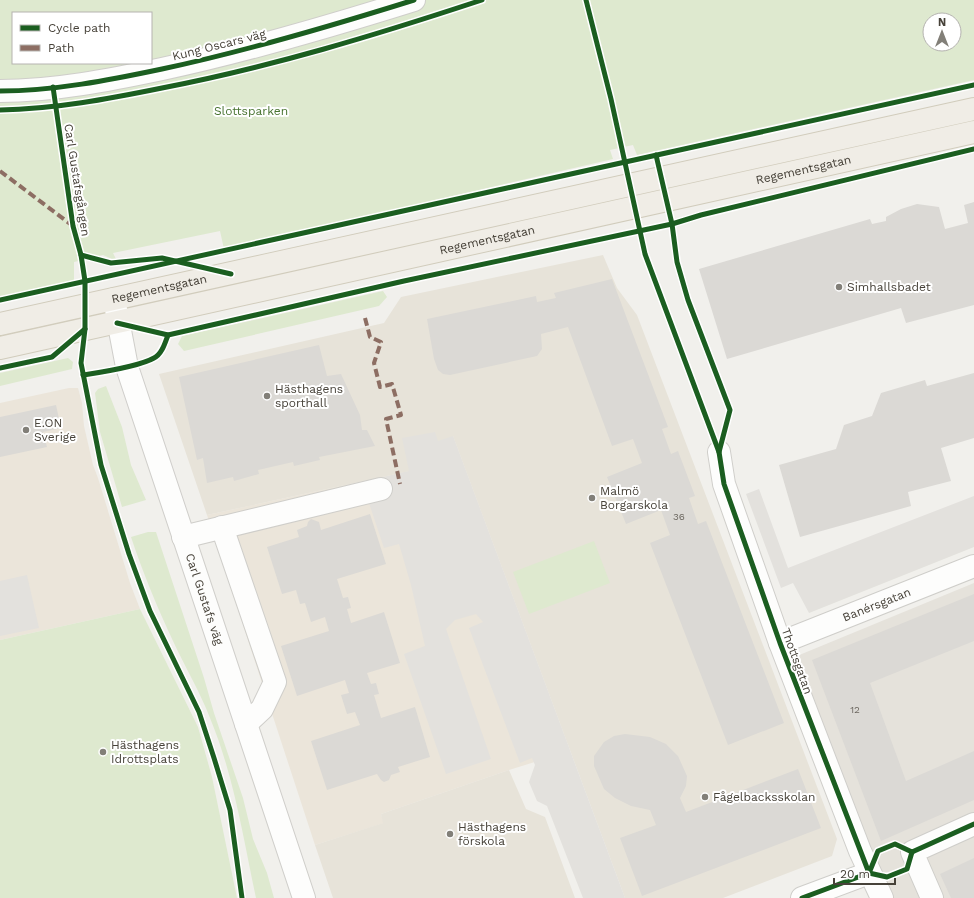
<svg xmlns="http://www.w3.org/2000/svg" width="974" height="898" font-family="'Work Sans',sans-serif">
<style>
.residential{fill:#e5e2db}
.commercial{fill:#ebe5da}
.education{fill:#e7e3d9}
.green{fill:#dee9cf;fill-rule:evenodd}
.parking{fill:#e3e1dd}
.building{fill:#dbd9d5}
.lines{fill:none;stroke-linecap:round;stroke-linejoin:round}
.minor-casing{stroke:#cfceca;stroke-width:24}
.major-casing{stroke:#d1ccbc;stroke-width:24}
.minor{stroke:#fdfdfc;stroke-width:22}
.major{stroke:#f0ede6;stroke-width:22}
.tram{stroke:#dadad9;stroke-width:1}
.quiet{stroke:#8d6e63;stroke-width:4;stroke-dasharray:8 4;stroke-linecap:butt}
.cycleway-casing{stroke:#fff;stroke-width:8}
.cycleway{stroke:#1b5e20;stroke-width:5}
.poi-dot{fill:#827f78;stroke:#fff;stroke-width:1.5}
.labels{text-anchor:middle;stroke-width:4;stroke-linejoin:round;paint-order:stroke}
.number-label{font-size:10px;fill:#6d6861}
.street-label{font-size:12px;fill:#474239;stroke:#fff}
.park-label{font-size:12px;fill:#487331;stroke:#fff}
.poi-label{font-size:12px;fill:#474239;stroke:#fff;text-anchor:start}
</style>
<rect width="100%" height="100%" fill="#f1f0ec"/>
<!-- residential -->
<polygon class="residential" points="974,583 974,898 894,898 866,844 792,658"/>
<!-- commercial -->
<g class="commercial">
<polygon points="69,388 78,388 82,403 84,426 93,465 98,478 130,583 140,609 0,640 0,403"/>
<polygon points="453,436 570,751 509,770 381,814 384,823 315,845 207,515 409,471 402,438"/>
</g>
<!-- education -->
<g class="education">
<polygon points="603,255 617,288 637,315 837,839 832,856 723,898 625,898 453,436 410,471 207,515 159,374 384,323 401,297"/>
<polygon points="509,770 526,809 545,817 575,898 333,898 315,845 383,823 381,814"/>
</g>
<!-- green -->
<g class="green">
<path d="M0 0H974V80L637 155 633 145 610 150 613 159 224 249 220 231 113 253 117 261 103 255 74 262V280L0 298ZM13 13H151V63H13ZM930 20H954V44H930Z"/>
<polygon points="383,291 387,297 379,306 184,351 178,344 182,336"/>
<polygon points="68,358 73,362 72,369 0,386 0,373"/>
<polygon points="106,386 122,427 131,465 146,500 122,507 100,432 95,393 98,389"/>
<path d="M148 532H156L204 678 214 713 243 798 253 839 267 873 274 898H256C243 837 234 776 210 718 200 692 185 667 173 641 157 607 143 573 131 537Z"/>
<polygon points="594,541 610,583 529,614 513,572"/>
<polygon points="140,609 198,727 212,777 237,898 0,898 0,640"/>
</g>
<!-- parking -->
<g class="parking">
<polygon points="435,432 438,441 453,436 625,898 583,898 547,806 537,801 529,782 535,765 532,758 520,763 469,628 483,622 476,614 455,620 446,629 491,759 446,774 404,654 425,646 411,585 399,544 384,548 362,482 409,471 402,438"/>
<polygon points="759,489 788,568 974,496 974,547 809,613 793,583 781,588 746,494"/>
<polygon points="27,575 39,628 0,636 0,581"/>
</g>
<!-- building -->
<g class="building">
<polygon points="974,202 974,305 906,323 901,308 727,359 699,269 870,219 872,224 886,221 886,217 901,209 917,204 939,207 945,229 968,223 964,205"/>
<polygon points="612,279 668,427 662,429 671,454 678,451 695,496 689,498 698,524 706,521 784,723 728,745 650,543 670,535 661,510 626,524 607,477 642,463 633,439 612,446 568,327 541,334 542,349 537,356 450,375 443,374 438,370 434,359 427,319 536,296 537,302 556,298 554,293"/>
<polygon points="319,345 327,376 341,374 360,415 362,430 367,430 375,446 319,457 320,460 294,466 293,462 258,470 259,474 234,481 233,477 207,483 203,458 197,460 179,377"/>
<polygon points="974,373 974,438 941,448 951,481 908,492 911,506 800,537 779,465 836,449 844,425 872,416 881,393 925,380 927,386"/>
<polygon points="56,405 61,428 43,432 47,447 0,457 0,417"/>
<polygon points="370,514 386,564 337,579 343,598 348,597 351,608 347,609 351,623 384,612 400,663 367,673 371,684 376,683 379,694 374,695 381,718 415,707 430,757 398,767 400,772 391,775 389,780 384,782 381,780 377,774 327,790 311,741 360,725 355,712 347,714 341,695 349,693 345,680 297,696 281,646 329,631 325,617 311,622 305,603 300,604 296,590 282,594 267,547 299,537 297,530 307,526 308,522 311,519 319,522 321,530"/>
<polygon points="974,594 974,641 870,683 906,781 974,751 974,800 881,841 812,660"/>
<polygon points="625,734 650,737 666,744 678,756 687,776 686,786 680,798 686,812 798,769 821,828 642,896 620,838 656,825 650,810 631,806 615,798 604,789 594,766 594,756 604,742 614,736"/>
<polygon points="974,858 974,898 951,898 940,874"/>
</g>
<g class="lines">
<defs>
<g id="minor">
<path d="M0 91C54 91 110 80 162 69 247 51 331 26 414 0"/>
<path id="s1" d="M114 299 127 367 304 898"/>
<polyline points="719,452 724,484 780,643 860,851 882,898"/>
<polyline points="222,527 275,682 262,709 246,724"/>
<polyline points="183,537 381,489"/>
<path id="s2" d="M780 643 974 566"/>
<polyline points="802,898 869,873"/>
<polyline points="932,898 912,852 974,824"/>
</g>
<g id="major">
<path id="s3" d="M0 324 974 109"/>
<path id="s4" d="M0 348 974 132"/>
</g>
</defs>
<!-- minor casing -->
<use href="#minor" class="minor-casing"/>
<!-- major casing -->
<use href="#major" class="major-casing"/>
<!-- minor -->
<use href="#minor" class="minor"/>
<!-- major -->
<use href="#major" class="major"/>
<!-- tram -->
<path class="tram" d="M0 91C54 91 110 80 162 69 247 51 331 26 414 0"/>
<!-- quiet -->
<g class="quiet">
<polyline points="0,171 73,226"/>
<polyline points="365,318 370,337 381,342 374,363 380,387 392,384 401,415 386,419 400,484"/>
</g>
<defs>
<g id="cycleway">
<polyline points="586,0 611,99 645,254 719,452 724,484 780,643 869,873"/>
<polyline points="53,87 73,226 81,255 85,281 85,329 81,363 101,465 129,554 150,611 199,712 214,758 230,810 242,898"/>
<path d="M0 91C54 91 110 80 162 69 247 51 331 26 414 0"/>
<path d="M0 110C55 109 108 99 162 88 271 67 376 35 482 0"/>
<polyline points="656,155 672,224 677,262 688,300 730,410 719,452"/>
<polyline points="81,255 111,263 162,258 231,274"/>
<polyline points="0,300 974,85"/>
<polyline points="117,323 168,335 404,281 672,224 701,215 974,149"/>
<polyline points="0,368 52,357 85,329"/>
<path d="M83 375C102 372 138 367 154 358 162 354 165 343 168 335"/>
<polyline points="912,852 974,824"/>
<polyline points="869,873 878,851 895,844 912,852"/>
<polyline points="869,873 887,877 907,869 912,852"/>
<polyline points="802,898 869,873"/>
</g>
</defs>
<!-- cycleway casing -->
<use href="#cycleway" class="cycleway-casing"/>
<!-- cycleway -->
<use href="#cycleway" class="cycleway"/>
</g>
<!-- markers -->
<g class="poi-dot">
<circle cx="839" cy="287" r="4"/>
<circle cx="267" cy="396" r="4"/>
<circle cx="26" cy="430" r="4"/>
<circle cx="592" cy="498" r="4"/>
<circle cx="103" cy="752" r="4"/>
<circle cx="705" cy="797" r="4"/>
<circle cx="450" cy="834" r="4"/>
</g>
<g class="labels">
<!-- number labels -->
<g class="number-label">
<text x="679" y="520">36</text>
<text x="855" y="713">12</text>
</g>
<!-- street labels -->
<g class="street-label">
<text transform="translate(219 45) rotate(-14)" y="4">Kung Oscars väg</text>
<text dy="4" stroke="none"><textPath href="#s4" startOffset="823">Regementsgatan</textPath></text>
<text transform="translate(77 180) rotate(81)" y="4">Carl Gustafsgången</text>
<text dy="4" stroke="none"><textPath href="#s4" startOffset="499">Regementsgatan</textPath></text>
<text dy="4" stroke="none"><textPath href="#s3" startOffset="163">Regementsgatan</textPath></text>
<text dy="4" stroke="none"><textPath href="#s1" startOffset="314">Carl Gustafs väg</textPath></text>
<text dy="4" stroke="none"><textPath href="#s2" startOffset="104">Banérsgatan</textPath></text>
<text transform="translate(797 661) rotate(70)" y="4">Thottsgatan</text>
</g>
<!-- park labels -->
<g class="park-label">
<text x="251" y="115">Slottsparken</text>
</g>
<!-- poi labels -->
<g class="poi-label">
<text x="847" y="291">Simhallsbadet</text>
<text x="275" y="393">Hästhagens<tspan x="275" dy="14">sporthall</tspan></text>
<text x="34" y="427">E.ON<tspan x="34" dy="14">Sverige</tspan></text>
<text x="600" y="495">Malmö<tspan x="600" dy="14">Borgarskola</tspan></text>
<text x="111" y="749">Hästhagens<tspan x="111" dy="14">Idrottsplats</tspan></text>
<text x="713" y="801">Fågelbacksskolan</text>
<text x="458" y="831">Hästhagens<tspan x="458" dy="14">förskola</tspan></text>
</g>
</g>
<!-- legend -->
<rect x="12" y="12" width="140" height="52" fill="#ffffff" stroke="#b5b3b0"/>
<rect x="20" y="25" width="20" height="6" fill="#1b5e20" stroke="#b5b3b0"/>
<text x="48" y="32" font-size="12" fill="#474239">Cycle path</text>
<rect x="20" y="45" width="20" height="6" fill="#8d6e63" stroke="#b5b3b0"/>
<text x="48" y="52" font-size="12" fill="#474239">Path</text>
<!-- north arrow -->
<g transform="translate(942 32)"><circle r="19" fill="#ffffff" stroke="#b5b3b0"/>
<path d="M0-3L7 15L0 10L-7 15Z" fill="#827f78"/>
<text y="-6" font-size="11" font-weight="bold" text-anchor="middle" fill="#474239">N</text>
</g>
<!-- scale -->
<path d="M834 878v6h61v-6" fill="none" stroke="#474239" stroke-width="2"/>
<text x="840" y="878" font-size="12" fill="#474239" stroke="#ffffff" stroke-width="3" paint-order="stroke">20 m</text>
</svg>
